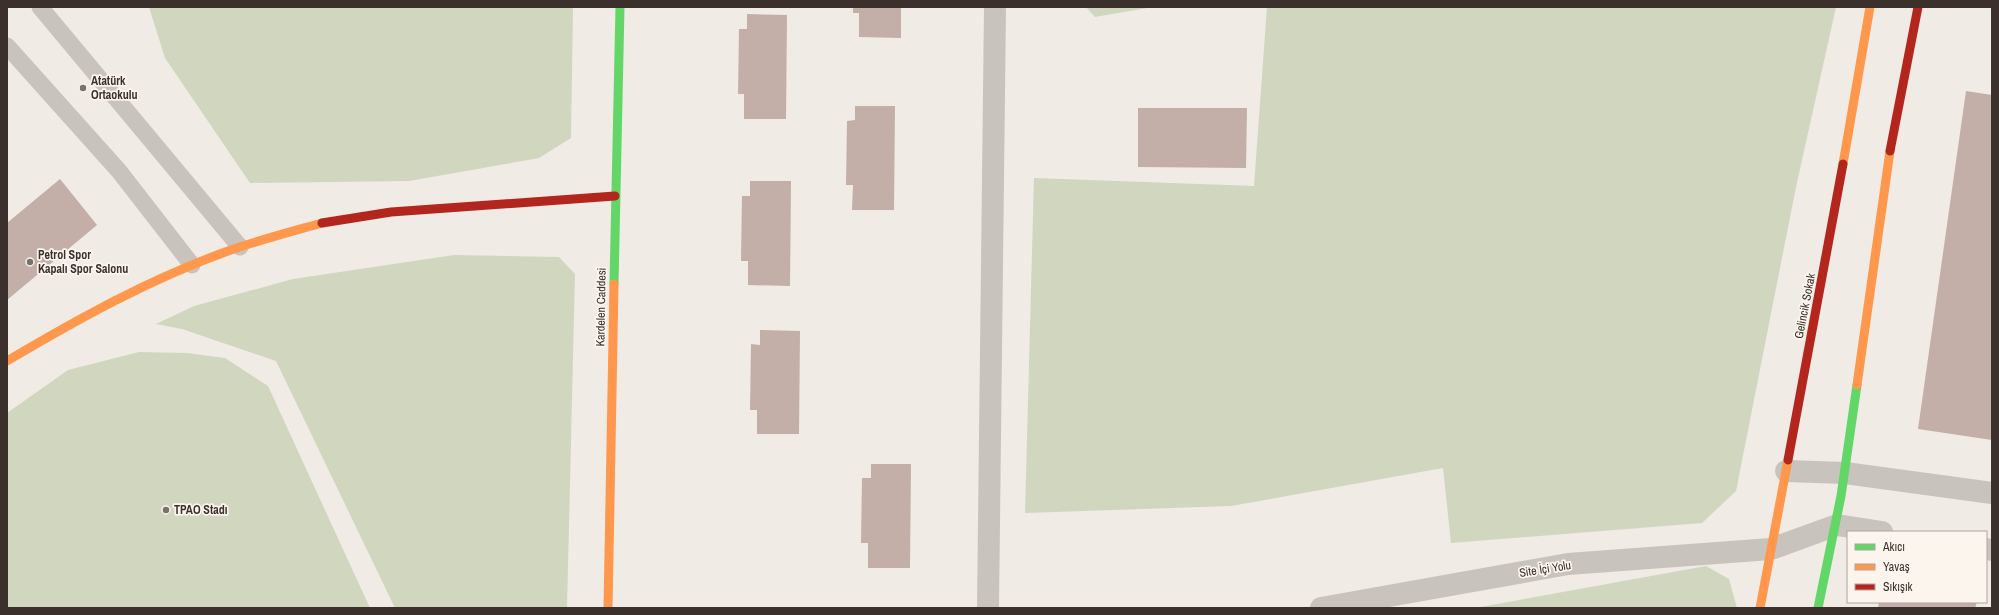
<svg xmlns="http://www.w3.org/2000/svg" width="1999" height="615" font-family="'Archivo Narrow',sans-serif">
<style>
.green{fill:#d1d6bf}
.building{fill:#c3afa7}
.lines{fill:none;stroke-linecap:round;stroke-linejoin:round}
.lane{stroke:#c9c3be;stroke-width:17}
.street{stroke:#c9c3be;stroke-width:22}
.fast{stroke:#63d668;stroke-width:9}
.slow{stroke:#ff974d;stroke-width:9}
.jam{stroke:#b3261e;stroke-width:9}
.poi-dot{fill:#7a716c;stroke:#fbf5ee;stroke-width:1.5}
.labels{text-anchor:middle;stroke-width:3.5;stroke-linejoin:round;paint-order:stroke}
.poi-label{font-size:12px;font-weight:bold;fill:#3b302b;stroke:#fbf5ee;text-anchor:start}
.street-label{font-size:12px;fill:#3b302b;stroke:#fbf5ee}
</style>
<rect width="100%" height="100%" fill="#f0ebe5"/>
<!-- green -->
<g class="green">
<polygon points="149,7 573,7 571,138 539,158 409,181 250,183 165,58"/>
<polygon points="1086,7 1153,7 1095,17"/>
<polygon points="1267,7 1836,7 1796,187 1736,491 1702,523 1451,543 1443,468 1231,506 1025,513 1034,178 1254,186"/>
<polygon points="454,255 559,257 575,274 567,608 395,608 276,361 182,329 156,324 194,306 293,279"/>
<polygon points="139,352 187,353 225,358 268,386 370,608 7,608 7,413 68,370"/>
<polygon points="1706,566 1729,579 1737,608 1475,608"/>
</g>
<!-- building -->
<g class="building">
<polygon points="853,7 901,7 901,38 859,37 859,13 853,13"/>
<polygon points="747,14 787,15 786,119 744,119 744,94 738,94 739,29 747,29"/>
<polygon points="1966,91 1992,95 1992,440 1918,429"/>
<polygon points="855,106 895,106 894,210 852,210 853,185 846,185 847,121 855,120"/>
<polygon points="1138,108 1247,108 1246,168 1138,167"/>
<polygon points="60,179 97,225 7,300 7,223"/>
<polygon points="750,181 791,181 790,286 748,285 748,261 741,261 742,196 750,196"/>
<polygon points="760,330 800,331 799,434 757,434 757,410 750,410 751,344 760,345"/>
<polygon points="871,464 911,464 910,568 868,568 868,543 861,543 862,478 871,478"/>
<polygon points="1879,602 1977,602 1975,608 1878,608"/>
</g>
<g class="lines">
<!-- lane -->
<g class="lane">
<polyline points="40,7 240,247"/>
<polyline points="7,46 119,171 192,265"/>
</g>
<!-- street -->
<g class="street">
<polyline points="1786,471 1845,473 1992,493"/>
<polyline points="1986,549 1992,550"/>
<polyline points="988,608 995,7"/>
<polyline points="1321,608 1568,564 1771,549 1837,525 1882,532"/>
</g>
<!-- fast -->
<g class="fast">
<polyline points="614,284 620,7"/>
<polyline points="1818,608 1841,496 1857,385"/>
</g>
<!-- slow -->
<g class="slow">
<polyline points="1843,164 1870,7"/>
<path d="M7 361C78 319 150 279 228 251 259 240 290 232 322 223"/>
<polyline points="1857,385 1890,151"/>
<polyline points="608,608 614,284"/>
<polyline points="1760,608 1788,460"/>
</g>
<!-- jam -->
<g class="jam">
<polyline points="1890,151 1918,7"/>
<polyline points="322,223 391,212 615,196"/>
<polyline points="1788,460 1843,164"/>
</g>
</g>
<!-- markers -->
<g class="poi-dot">
<circle cx="83" cy="88" r="4"/>
<circle cx="30" cy="262" r="4"/>
<circle cx="166" cy="510" r="4"/>
</g>
<g class="labels">
<!-- poi labels -->
<g class="poi-label">
<text x="91" y="85">Atatürk<tspan x="91" dy="14">Ortaokulu</tspan></text>
<text x="38" y="259">Petrol Spor<tspan x="38" dy="14">Kapalı Spor Salonu</tspan></text>
<text x="174" y="514">TPAO Stadı</text>
</g>
<!-- street labels -->
<g class="street-label">
<text transform="translate(1805 306) rotate(-79)" y="4">Gelincik Sokak</text>
<text transform="translate(601 307) rotate(-89)" y="4">Kardelen Caddesi</text>
<text transform="translate(1545 569) rotate(-9)" y="4">Site İçi Yolu</text>
</g>
</g>
<!-- border -->
<rect width="1999" height="615" fill="none" stroke="#3b302b" stroke-width="16"/>
<!-- legend -->
<rect x="1847" y="531" width="140" height="72" fill="#fbf5ee" stroke="#aea6a0"/>
<rect x="1855" y="544" width="20" height="6" fill="#63d668" stroke="#aea6a0"/>
<text x="1883" y="551" font-size="12" fill="#3b302b">Akıcı</text>
<rect x="1855" y="564" width="20" height="6" fill="#ff974d" stroke="#aea6a0"/>
<text x="1883" y="571" font-size="12" fill="#3b302b">Yavaş</text>
<rect x="1855" y="584" width="20" height="6" fill="#b3261e" stroke="#aea6a0"/>
<text x="1883" y="591" font-size="12" fill="#3b302b">Sıkışık</text>
</svg>
